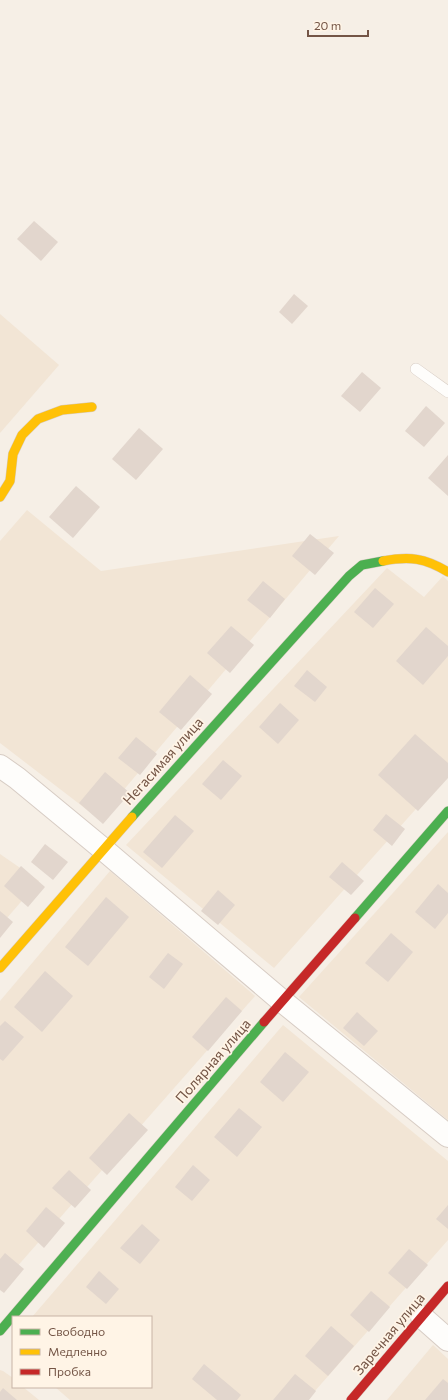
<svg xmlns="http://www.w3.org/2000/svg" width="448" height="1400" font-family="Commissioner,sans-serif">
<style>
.residential{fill:#f2e5d5}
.building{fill:#e2d6cd}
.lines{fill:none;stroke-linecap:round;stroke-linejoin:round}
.lane-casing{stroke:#d7ccc4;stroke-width:12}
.street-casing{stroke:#d7ccc4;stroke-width:24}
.fast-casing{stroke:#d6cbc2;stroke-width:10}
.slow-casing{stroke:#d6cbc2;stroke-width:10}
.jam-casing{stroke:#d6cbc2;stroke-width:10}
.lane{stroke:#fefdfb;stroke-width:11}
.street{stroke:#fefdfb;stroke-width:22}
.fast{stroke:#4caf50;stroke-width:9}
.slow{stroke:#ffc107;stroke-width:9}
.jam{stroke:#c62828;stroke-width:9}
.labels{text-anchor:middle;stroke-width:3.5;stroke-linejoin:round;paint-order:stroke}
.street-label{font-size:14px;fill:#745546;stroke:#fff4e6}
</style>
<rect width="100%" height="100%" fill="#f6efe6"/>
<!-- residential -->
<g class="residential">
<polygon points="0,314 59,365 0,433"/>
<polygon points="27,510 101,571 339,536 99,819 0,743 0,541"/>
<polygon points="387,568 424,597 443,576 448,581 448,773 274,968 126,845"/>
<polygon points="448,832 448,1120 299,997"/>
<polygon points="0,854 39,881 0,926"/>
<polygon points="110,871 255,996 0,1286 0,1001"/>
<polygon points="283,1025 448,1161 448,1240 307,1400 70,1400 55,1387 151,1387 151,1317 32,1317"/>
<polygon points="433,1345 448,1359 448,1400 387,1400"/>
<polygon points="0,1370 3,1371 13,1378 13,1387 23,1387 39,1400 0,1400"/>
</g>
<!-- building -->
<g class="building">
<polygon points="34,221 58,242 41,261 17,239"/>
<polygon points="294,294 308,306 292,324 279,312"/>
<polygon points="362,372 381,388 360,412 341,396"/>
<polygon points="426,406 445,423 424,447 405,431"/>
<polygon points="139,428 163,449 136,480 112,459"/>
<polygon points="448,455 448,496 428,478"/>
<polygon points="76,486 100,507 73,538 49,517"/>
<polygon points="310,534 334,553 315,575 292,556"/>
<polygon points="263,581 285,599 270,618 247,600"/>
<polygon points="375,588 394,604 373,628 354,612"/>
<polygon points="231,626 254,645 230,673 207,653"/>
<polygon points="426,627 448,646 448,656 423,685 396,661"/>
<polygon points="307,670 327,687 315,702 294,686"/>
<polygon points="190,675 212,694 181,730 159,712"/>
<polygon points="280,703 299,720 278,744 259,727"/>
<polygon points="415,734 448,763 448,778 418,811 378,775"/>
<polygon points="136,737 157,754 140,775 118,758"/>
<polygon points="223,760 242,776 221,800 202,784"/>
<polygon points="105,772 130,793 103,824 79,803"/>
<polygon points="386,814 405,829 392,846 373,830"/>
<polygon points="175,815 194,831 162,868 143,852"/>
<polygon points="45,844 68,862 53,880 31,862"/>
<polygon points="342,862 364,881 351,895 329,877"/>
<polygon points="21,866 45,887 28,907 4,886"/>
<polygon points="438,884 448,893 448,913 435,929 415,912"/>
<polygon points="218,890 235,905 218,925 201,911"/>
<polygon points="106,897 129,917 88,966 65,947"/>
<polygon points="0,911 13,922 0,938"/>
<polygon points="391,933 413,952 388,982 365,963"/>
<polygon points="168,953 183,964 164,989 149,977"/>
<polygon points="45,971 73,996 42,1032 14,1007"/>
<polygon points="226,997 242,1011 208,1051 192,1037"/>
<polygon points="357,1012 378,1031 364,1046 343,1028"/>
<polygon points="5,1021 24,1037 3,1061 0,1059 0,1026"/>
<polygon points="285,1052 309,1072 283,1102 260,1082"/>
<polygon points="239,1108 262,1127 237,1157 214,1137"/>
<polygon points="129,1113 148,1130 107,1175 89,1158"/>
<polygon points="193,1165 210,1180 192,1201 175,1187"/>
<polygon points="69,1170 91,1190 75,1208 52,1188"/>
<polygon points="448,1205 448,1229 436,1219"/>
<polygon points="46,1207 65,1223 44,1248 26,1231"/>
<polygon points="142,1224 160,1240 140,1264 120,1248"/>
<polygon points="409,1249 428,1265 407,1289 388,1273"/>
<polygon points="5,1253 24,1269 4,1293 0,1290 0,1259"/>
<polygon points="99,1271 119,1289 106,1304 86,1287"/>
<polygon points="371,1291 390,1307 369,1332 350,1315"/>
<polygon points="331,1326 354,1346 328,1376 305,1356"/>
<polygon points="204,1364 241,1395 237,1400 217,1400 192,1379"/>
<polygon points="295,1374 316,1391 309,1400 273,1400"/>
<polygon points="443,1379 448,1383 448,1400 425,1400"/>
<polygon points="3,1388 17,1400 0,1400 0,1392"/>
</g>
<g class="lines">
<defs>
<polyline id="lane" points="416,369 448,392"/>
<g id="street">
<polyline points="0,766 17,778 103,849 282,1001 448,1136"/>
<polyline points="422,1317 448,1340"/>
</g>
<g id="fast">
<polyline points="132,817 349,576 362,565 383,561"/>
<polyline points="355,918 448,811"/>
<polyline points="0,1331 264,1022"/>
</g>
<g id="slow">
<polyline points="0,497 10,481 13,454 22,435 38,419 62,410 92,407"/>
<path d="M383 561C410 556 425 558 448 572"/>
<polyline points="0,968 132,817"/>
</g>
<g id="jam">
<polyline points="264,1022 355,918"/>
<polyline points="351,1400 448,1286"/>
</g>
</defs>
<!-- lane casing -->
<use href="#lane" class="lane-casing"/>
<!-- street casing -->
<use href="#street" class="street-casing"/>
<!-- fast casing -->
<use href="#fast" class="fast-casing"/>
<!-- slow casing -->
<use href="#slow" class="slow-casing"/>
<!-- jam casing -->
<use href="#jam" class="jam-casing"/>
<!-- lane -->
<use href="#lane" class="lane"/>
<!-- street -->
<use href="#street" class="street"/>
<!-- fast -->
<use href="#fast" class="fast"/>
<!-- slow -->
<use href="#slow" class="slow"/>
<!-- jam -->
<use href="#jam" class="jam"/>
</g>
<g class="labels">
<!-- street labels -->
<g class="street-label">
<text transform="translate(163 761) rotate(-48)" y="5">Негасимая улица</text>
<text transform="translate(213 1061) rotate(-49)" y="5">Полярная улица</text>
<text transform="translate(389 1334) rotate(-50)" y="5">Заречная улица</text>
</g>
</g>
<!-- legend -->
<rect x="12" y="1316" width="140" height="72" fill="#fff4e6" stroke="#c7b4a6"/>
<rect x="20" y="1329" width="20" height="6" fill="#4caf50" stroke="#c7b4a6"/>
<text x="48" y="1336" font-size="12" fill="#745546">Свободно</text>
<rect x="20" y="1349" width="20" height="6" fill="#ffc107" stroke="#c7b4a6"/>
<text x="48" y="1356" font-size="12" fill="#745546">Медленно</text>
<rect x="20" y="1369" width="20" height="6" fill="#c62828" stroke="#c7b4a6"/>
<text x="48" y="1376" font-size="12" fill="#745546">Пробка</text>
<!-- scale -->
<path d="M308 30v6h60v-6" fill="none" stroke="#745546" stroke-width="2"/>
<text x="314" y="30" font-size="12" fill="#745546" stroke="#fff4e6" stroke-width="3" paint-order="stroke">20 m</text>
</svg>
